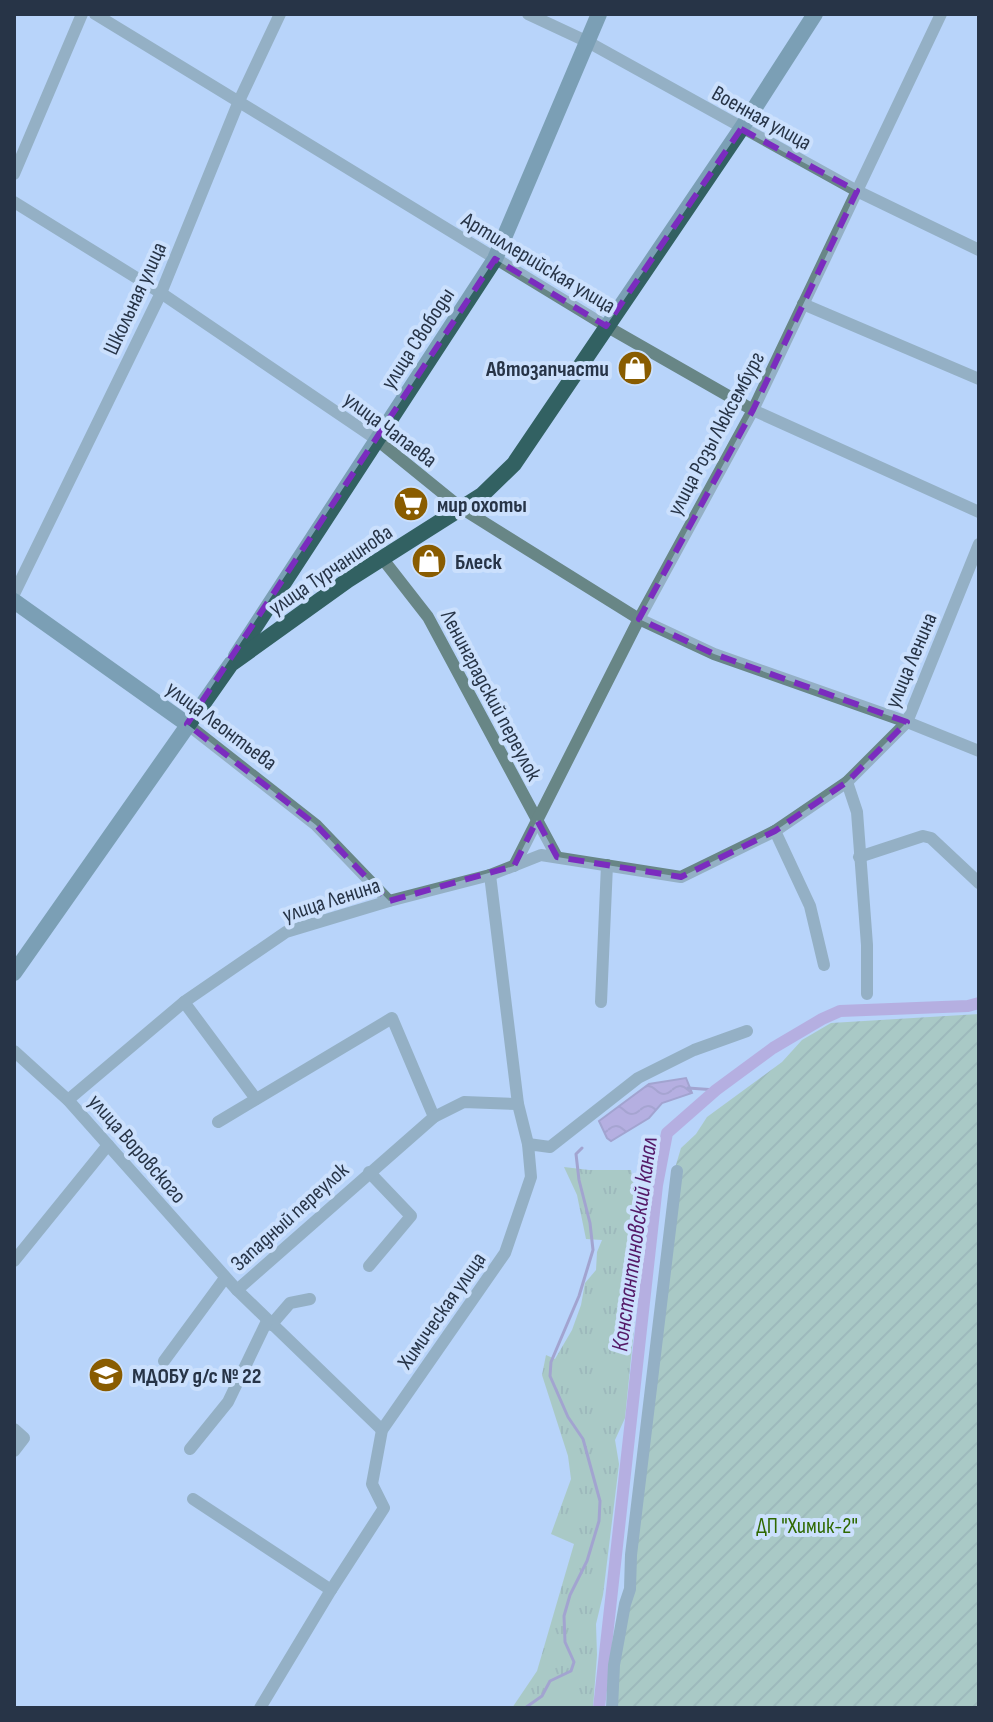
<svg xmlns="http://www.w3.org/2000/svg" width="993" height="1722" font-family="'Sofia Sans Condensed',sans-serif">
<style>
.grass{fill:url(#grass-tufts)}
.garden{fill:url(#garden-furrows)}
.water{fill:url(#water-waves);stroke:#886b9e;stroke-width:2}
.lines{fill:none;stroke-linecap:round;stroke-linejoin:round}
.stream{stroke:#886b9e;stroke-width:3}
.canal{stroke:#b283c4;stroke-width:12}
.street{stroke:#688686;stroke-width:12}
.secondary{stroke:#326162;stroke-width:16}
.marked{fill:none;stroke:#7b2cbf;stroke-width:6;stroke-dasharray:16 10;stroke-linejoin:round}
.labels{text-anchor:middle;stroke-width:8;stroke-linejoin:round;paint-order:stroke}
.street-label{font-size:22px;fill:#273447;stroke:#cbe0fd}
.poi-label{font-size:22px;font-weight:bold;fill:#273447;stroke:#cbe0fd;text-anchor:start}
.park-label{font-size:22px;fill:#2f6802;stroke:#cbe0fd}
.water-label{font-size:24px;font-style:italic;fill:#541967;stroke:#cbe0fd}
</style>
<defs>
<pattern id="grass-tufts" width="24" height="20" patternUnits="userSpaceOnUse" patternTransform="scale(2)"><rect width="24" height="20" fill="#98bd88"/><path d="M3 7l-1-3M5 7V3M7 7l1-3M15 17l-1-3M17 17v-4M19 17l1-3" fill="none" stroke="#7c9a71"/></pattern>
<pattern id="garden-furrows" width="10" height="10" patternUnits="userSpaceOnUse" patternTransform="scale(2)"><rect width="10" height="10" fill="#98bd88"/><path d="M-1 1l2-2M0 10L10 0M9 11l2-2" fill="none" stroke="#7c9a71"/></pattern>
<pattern id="water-waves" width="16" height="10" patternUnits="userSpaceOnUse" patternTransform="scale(2)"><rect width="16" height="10" fill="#b283c4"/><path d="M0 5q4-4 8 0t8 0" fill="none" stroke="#916ca1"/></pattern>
</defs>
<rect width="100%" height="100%" fill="#b8d4fa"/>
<!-- grass -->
<polygon class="grass" points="564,1167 589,1170 631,1170 645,1252 636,1285 635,1319 625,1418 615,1440 619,1464 603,1595 596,1624 597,1655 593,1708 512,1708 537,1671 574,1544 551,1534 571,1479 568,1456 542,1375 546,1355 555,1359 572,1330 581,1305 585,1283 596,1270 597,1252 602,1240 586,1239 577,1195"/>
<!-- garden -->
<polygon class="garden" points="979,1014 979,1708 612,1708 675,1168 681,1148 696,1134 707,1117 782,1062 802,1040 831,1023"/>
<!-- water -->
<polygon class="water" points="686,1078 692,1093 662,1103 649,1118 611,1141 607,1138 599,1121 649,1084"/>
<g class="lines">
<!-- stream -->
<g class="stream">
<polyline points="688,1088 716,1090"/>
<polyline points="525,1708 542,1696 550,1681 571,1671 574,1662 565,1642 564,1616 570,1595 587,1561 599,1521 600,1501 583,1439 568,1417 550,1376 551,1362 579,1296 593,1250 590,1223 579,1180 576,1154 582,1148"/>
</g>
<!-- canal -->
<polyline class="canal" points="599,1708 657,1185 667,1133 716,1090 773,1048 822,1019 840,1011 968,1006 979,1003"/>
<!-- street -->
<g class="street">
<polyline points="95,14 606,326 753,410 979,512"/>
<polyline points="528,14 588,42 857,191 979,250"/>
<polyline points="14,174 82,14"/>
<polyline points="14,202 161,293 376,439 461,508 639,619 714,654 907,722 979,751"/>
<polyline points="803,304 979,379"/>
<polyline points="382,558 428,617 557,857"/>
<polyline points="14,594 161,293 239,101 280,14"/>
<polyline points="187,724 316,825 389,901"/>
<polyline points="847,782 857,812 867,945 867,994"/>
<polyline points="775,831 810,906 824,965"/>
<polyline points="859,857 923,836 931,838 979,883"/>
<polyline points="514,866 639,619 753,410 941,14"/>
<polyline points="490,875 518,1104 528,1144"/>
<polyline points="184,1002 256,1099"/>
<polyline points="601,1002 607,865"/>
<polyline points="14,1051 68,1100 237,1290 382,1430"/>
<polyline points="68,1100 184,1002 286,932 389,901 490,875 541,855 681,877 775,831 847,782 907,722 979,544"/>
<polyline points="218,1122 392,1018 434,1117"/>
<polyline points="14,1261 108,1145"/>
<polyline points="369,1266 411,1216 369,1172"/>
<polyline points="237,1290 434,1117 464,1102 518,1104"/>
<polyline points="271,1325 290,1303 310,1299"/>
<polyline points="164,1361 225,1278"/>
<polyline points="14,1429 24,1438 14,1451"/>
<polyline points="190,1449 228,1402 267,1321"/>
<polyline points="193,1499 331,1590"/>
<polyline points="260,1708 331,1590 384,1508 372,1484 382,1430 505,1253 531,1177 528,1144 550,1147 638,1078 694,1050 747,1031"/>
<polyline points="612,1708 614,1665 625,1604 630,1589 631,1555 677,1171"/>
</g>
<!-- secondary -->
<g class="secondary">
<polyline points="14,601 187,724"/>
<polyline points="236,656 495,259 599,14"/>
<polyline points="14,973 231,664 348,580 482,495 514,464 741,129 815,14"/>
</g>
</g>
<!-- marked area -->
<path d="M0 0H993V1722H0ZM741 129 857 191 753 410 639 619 714 654 907 722 847 782 775 831 681 877 557 857 537 820 514 866 389 901 316 825 187 724 495 259 606 326Z" fill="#b8d4fa" fill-opacity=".55" fill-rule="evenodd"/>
<path class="marked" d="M741 129 857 191 753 410 639 619 714 654 907 722 847 782 775 831 681 877 557 857 537 820 514 866 389 901 316 825 187 724 495 259 606 326Z"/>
<!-- icons -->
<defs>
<symbol id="shop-disc" viewBox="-11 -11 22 22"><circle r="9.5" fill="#895c00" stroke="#cbe0fd"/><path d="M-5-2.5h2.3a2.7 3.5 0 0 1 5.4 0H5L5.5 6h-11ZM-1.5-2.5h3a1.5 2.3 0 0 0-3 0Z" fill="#fff"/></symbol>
<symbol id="supermarket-disc" viewBox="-11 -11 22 22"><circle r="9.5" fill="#895c00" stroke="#cbe0fd"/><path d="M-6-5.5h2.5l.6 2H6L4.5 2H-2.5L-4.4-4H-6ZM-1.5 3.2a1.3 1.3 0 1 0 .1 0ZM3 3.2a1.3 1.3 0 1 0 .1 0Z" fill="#fff"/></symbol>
<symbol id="school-disc" viewBox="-11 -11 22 22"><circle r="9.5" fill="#895c00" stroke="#cbe0fd"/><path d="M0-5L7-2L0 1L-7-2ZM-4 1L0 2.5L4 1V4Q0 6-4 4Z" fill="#fff"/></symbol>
</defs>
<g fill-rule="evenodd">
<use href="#shop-disc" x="615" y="348" width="40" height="40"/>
<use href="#supermarket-disc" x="391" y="484" width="40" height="40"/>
<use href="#shop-disc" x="409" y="541" width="40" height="40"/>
<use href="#school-disc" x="86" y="1355" width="40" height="40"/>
</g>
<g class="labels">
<!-- street labels -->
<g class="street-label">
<text transform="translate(762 117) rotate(29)" y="8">Военная улица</text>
<text transform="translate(539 262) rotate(31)" y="8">Артиллерийская улица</text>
<text transform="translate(134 298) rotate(-65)" y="8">Школьная улица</text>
<text transform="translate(417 338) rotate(-57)" y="8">улица Свободы</text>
<text transform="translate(391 429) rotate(37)" y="8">улица Чапаева</text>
<text transform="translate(715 433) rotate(-62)" y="8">улица Розы Люксембург</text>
<text transform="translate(330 569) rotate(-34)" y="8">улица Турчанинова</text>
<text transform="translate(910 660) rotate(-67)" y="8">улица Ленина</text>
<text transform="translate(492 695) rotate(62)" y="8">Ленинградский переулок</text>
<text transform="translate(222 725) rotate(37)" y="8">улица Леонтьева</text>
<text transform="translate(331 899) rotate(-18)" y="8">улица Ленина</text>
<text transform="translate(138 1148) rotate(49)" y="8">улица Воровского</text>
<text transform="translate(289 1216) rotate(-42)" y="8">Западный переулок</text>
<text transform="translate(441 1310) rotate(-55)" y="8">Химическая улица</text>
</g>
<!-- poi labels -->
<g class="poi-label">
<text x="609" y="376" text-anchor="end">Автозапчасти</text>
<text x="437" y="512">мир охоты</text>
<text x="455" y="569">Блеск</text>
<text x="132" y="1383">МДОБУ д/с № 22</text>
</g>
<!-- park labels -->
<g class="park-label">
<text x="807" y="1533">ДП "Химик-2"</text>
</g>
<!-- water labels -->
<g class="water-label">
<text transform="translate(634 1244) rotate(-82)" y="8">Константиновский канал</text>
</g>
</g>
<!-- border -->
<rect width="993" height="1722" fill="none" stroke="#273447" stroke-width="32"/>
</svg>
